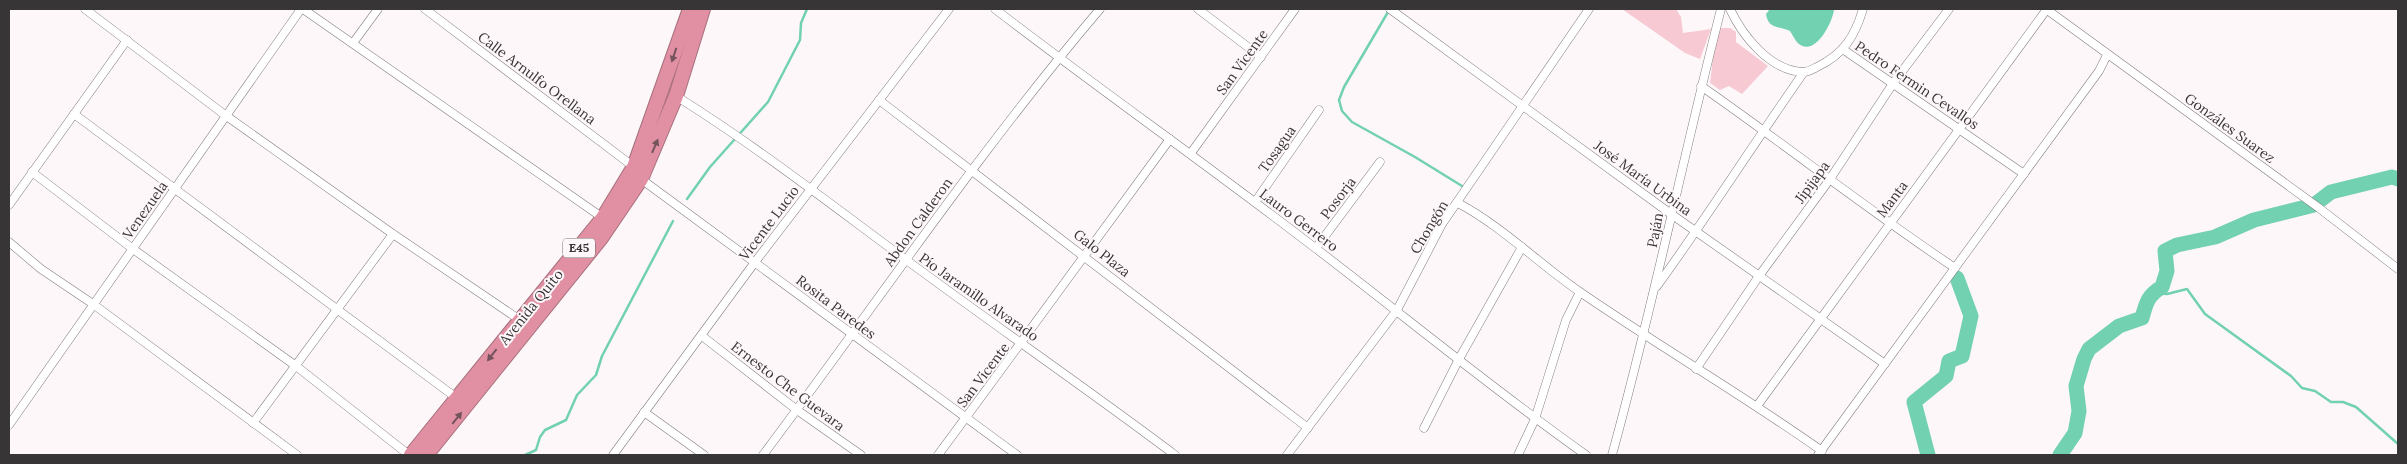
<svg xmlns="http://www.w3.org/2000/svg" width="2407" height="464" font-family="Lora,serif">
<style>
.green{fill:#f6c9d3}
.water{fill:#71d1b0}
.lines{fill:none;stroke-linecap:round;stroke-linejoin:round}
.stream{stroke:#71d1b0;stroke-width:2.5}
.river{stroke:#71d1b0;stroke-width:15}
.street-casing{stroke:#817b7c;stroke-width:9}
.highway-casing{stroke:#a6707d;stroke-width:16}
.street{stroke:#fff;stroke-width:8}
.highway{stroke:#e18fa3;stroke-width:14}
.oneway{fill:#73545c}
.labels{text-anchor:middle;stroke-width:4;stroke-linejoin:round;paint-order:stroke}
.shield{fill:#fef7f9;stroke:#736f70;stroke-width:1}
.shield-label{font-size:12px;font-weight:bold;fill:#383536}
.street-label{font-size:14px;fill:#383536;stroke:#fef7f9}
</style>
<rect width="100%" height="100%" fill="#fef7f9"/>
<!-- green -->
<g class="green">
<polygon points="1622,9 1676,9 1681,17 1683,33 1711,29 1700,59 1685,53"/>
<polygon points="1721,28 1730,28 1736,32 1736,42 1768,66 1742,94 1729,86 1720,90 1710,83 1715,42"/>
</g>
<!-- water -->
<path class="water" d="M1770 9H1832L1834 10C1832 24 1813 61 1796 41 1794 38 1792 34 1790 31 1779 26 1768 29 1766 14Z"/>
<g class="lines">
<!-- stream -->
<g class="stream">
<polyline points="1388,12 1344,87 1339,100 1342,111 1352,122 1415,157 1462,186"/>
<polyline points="687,199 710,167 768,102 800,40 801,23 807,9"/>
<polyline points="2152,293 2167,294 2187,289 2205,314 2291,376 2302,388 2315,391 2331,402 2343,402 2356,407 2398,444"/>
<polyline points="525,455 536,450 540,437 545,430 566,420 577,395 596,375 602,356 673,221"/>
</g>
<!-- river -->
<g class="river">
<polyline points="1928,455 1914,402 1946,376 1949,361 1962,356 1971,316 1957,278"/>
<path d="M2060 455 2075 433 2079 411 2076 386 2084 359 2089 349 2119 326 2142 318C2146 303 2148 295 2162 287L2167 271 2165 251 2177 245 2215 237 2254 220 2314 205 2331 192 2392 177 2398 179"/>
</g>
<defs>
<g id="street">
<polyline points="85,9 225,115 393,234 520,320"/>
<polyline points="303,9 603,218"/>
<polyline points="425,9 634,167"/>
<path d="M995 9C1099 89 1206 164 1310 244 1402 314 1491 388 1586 455"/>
<polyline points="1198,9 1261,57"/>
<polyline points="1390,9 1671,214 1885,364"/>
<path d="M1730 9C1742 35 1770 71 1803 72 1808 72 1813 69 1817 67 1844 54 1855 36 1863 9"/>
<polyline points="2046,9 2319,208 2398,269"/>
<polyline points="353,43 378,9"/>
<polyline points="1844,50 2024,174"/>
<path d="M1701 86C1787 146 1868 210 1955 268"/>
<path d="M676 96C756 146 829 203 905 259 994 325 1086 388 1175 455"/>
<polyline points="879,100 1308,428"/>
<polyline points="74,114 458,399"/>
<polyline points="1191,153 1295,9"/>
<polyline points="32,172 133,249 296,366 409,455"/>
<polyline points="641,179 1017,455"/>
<polyline points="1255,202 1319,110"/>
<path d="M1458 203C1503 227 1539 264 1580 292 1660 347 1743 395 1822 451"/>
<polyline points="9,205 127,40"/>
<polyline points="9,242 41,269 93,304 297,455"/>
<polyline points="1316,248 1380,162"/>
<path d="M1657 286C1708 216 1754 143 1804 72"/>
<polyline points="702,336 797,410 861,455"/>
<polyline points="1696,369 1759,276 1830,179 1894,82 1949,9"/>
<polyline points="1757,406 2047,9"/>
<polyline points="644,412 704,455"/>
<polyline points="253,423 393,234"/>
<polyline points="9,425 301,9"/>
<polyline points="1424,428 1459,359 1522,247"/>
<polyline points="613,455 755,262 949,9"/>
<path d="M763 455C875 306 979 151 1100 9"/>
<path d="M938 455C1016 350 1093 244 1170 139"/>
<polyline points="1287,455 1397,310 1442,224 1589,9"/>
<polyline points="1518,455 1535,419 1566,320 1580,292"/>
<path d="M1612 455C1653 307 1683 157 1721 9"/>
<polyline points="1818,455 2099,71 2107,55"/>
</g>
<g id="highway">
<polyline points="411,455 603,218 634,167 690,9"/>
<polyline points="426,455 601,238 641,179 676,96 703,9"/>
</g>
</defs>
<!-- street casing -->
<use href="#street" class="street-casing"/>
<!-- highway casing -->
<use href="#highway" class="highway-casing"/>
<!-- street -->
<use href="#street" class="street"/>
<!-- highway -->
<use href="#highway" class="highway"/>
</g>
<!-- one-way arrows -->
<defs><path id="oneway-solid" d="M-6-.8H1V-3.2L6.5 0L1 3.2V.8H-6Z" transform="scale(1.25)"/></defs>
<g class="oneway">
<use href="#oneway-solid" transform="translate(674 55) rotate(108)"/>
<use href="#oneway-solid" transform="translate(655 146) rotate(-67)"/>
<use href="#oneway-solid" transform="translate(492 355) rotate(128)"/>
<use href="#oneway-solid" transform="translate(457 418) rotate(-51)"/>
</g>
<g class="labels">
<!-- shield labels -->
<rect class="shield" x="563" y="238.5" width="32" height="19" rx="4"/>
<g class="shield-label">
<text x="579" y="252">E45</text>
</g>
<!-- street labels -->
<g class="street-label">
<text transform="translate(1242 62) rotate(-54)" y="5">San Vicente</text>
<text transform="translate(537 78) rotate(37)" y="5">Calle Arnulfo Orellana</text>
<text transform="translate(1917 85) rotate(34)" y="5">Pedro Fermin Cevallos</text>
<text transform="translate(2230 128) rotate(36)" y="5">Gonzáles Suarez</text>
<text transform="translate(1277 149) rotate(-55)" y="5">Tosagua</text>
<text transform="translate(1643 178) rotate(36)" y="5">José María Urbina</text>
<text transform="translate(1812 182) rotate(-54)" y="5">Jipijapa</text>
<text transform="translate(1338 198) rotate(-53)" y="5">Posorja</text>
<text transform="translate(1892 199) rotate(-53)" y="5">Manta</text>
<text transform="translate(145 210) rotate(-55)" y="5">Venezuela</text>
<text transform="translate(1299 220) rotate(37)" y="5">Lauro Gerrero</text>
<text transform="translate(918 222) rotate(-54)" y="5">Abdon Calderon</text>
<text transform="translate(769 223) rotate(-53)" y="5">Vicente Lucio</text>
<text transform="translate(1429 227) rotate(-59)" y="5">Chongón</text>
<text transform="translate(1655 230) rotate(-79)" y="5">Paján</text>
<text transform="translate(1102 253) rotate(38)" y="5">Galo Plaza</text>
<text transform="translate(979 297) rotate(35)" y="5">Pío Jaramillo Alvarado</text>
<text transform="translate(531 307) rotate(-51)" y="5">Avenida Quito</text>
<text transform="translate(836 307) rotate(37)" y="5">Rosita Paredes</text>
<text transform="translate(983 375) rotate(-53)" y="5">San Vicente</text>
<text transform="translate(788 386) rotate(37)" y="5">Ernesto Che Guevara</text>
</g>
</g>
<!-- border -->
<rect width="2407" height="464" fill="none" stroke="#383536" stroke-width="20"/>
</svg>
